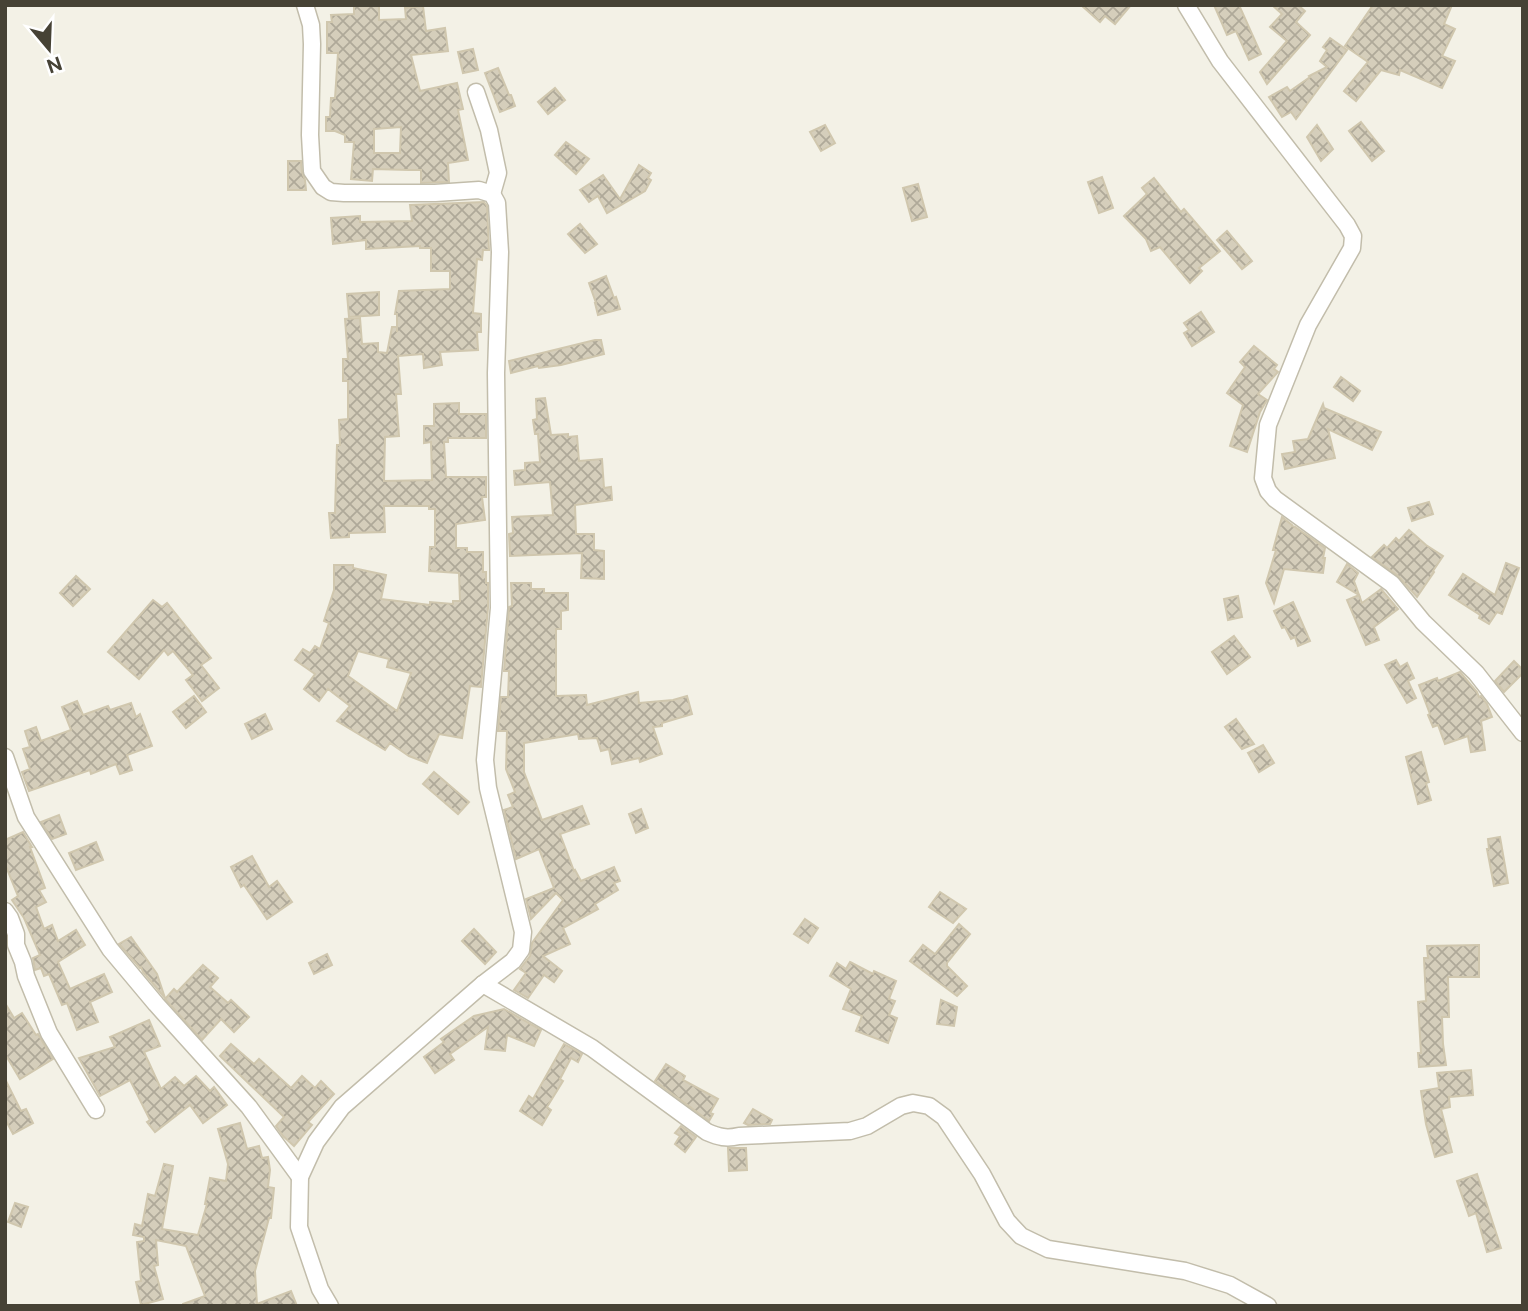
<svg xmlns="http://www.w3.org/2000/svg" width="1528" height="1311" font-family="'Public Sans',sans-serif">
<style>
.building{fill:url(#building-cross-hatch);stroke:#d0c7ae;stroke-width:2;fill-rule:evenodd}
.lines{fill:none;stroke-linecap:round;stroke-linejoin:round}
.minor-casing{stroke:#c2bdab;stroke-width:19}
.minor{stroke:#fff;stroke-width:16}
</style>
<defs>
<pattern id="building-cross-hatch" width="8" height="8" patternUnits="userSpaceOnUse" patternTransform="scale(1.75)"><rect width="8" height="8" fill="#d5cebb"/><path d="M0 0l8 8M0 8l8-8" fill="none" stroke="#afa999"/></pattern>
</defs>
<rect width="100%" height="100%" fill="#f3f1e6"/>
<!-- building -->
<g class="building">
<path d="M354 5H379V20L406 19 405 8 423 6 426 31 445 28 448 51 411 55 420 91 457 83 463 109 458 110 468 160 448 163 449 182 421 183V170H409L373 169 372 181 351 179 354 142H345V135L335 131H326V117H330L331 98H335L338 53H327V22H332L331 15 354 14ZM401 127 400 153H374V129Z"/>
<polygon points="1081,5 1131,5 1115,24 1105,16 1100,22"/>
<polygon points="1214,5 1239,5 1261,54 1249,60 1236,31 1227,35"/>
<polygon points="1272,5 1298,5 1305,11 1296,22 1310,35 1267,84 1260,72 1287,41 1270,27 1282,14"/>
<polygon points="1373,5 1452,5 1444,24 1455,29 1442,56 1455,61 1442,88 1400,70 1399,75 1381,70 1356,101 1344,91 1368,62 1345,46"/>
<polygon points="1330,38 1347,50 1296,119 1291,112 1282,117 1269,97 1287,87 1290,91 1310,77 1309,76 1327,67 1320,61 1327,50 1323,47"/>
<polygon points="473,49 478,70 463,73 458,52"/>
<polygon points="498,68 509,95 511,95 515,106 500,112 485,73"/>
<polygon points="555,88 565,100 548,114 538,102"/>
<polygon points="1361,122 1384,151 1372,161 1349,131"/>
<polygon points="825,125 835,143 821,151 810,132"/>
<polygon points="1317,125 1333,149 1321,161 1307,137"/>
<polygon points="566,142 589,159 576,174 555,155"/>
<polygon points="288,161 301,161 302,172 305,180 306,190 288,190"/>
<polygon points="639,165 651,173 648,178 651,180 645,191 607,213 598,196 589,202 580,190 603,175 620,199"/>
<polygon points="1102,177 1113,208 1099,213 1088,182"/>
<polygon points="1154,178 1181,212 1184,209 1220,251 1199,268 1202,271 1190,283 1160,247 1151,251 1146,239 1124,216 1147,194 1142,188"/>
<polygon points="918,184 927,217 912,221 903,188"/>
<path d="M484 202 487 206 489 250H483L482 260 477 259 473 313 481 314V332H477L478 350 440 352 442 365 424 368 423 354 398 356 401 394H396L399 436 385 437 384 481 432 480 431 442 424 443V426H434V404L459 403V414H486V438H448V442H444L446 477H486V497H482L485 520 456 524V548H467V552H483V572H486V583H488V608L481 687 470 686 462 738 439 734 427 763 409 756 390 743 385 750 337 721 350 706 328 689 319 701 304 689 315 674 295 660 303 649 310 653 315 646 320 649 329 623 324 621 334 590V565H353V568L386 575 381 599 430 605V602L453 604V601H460L459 573 429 571 430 547H435V509H429V506H384L385 532 349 533V537L331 538 329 513H335L337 445H340L339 420 348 419V381H343V359H348L345 319 360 318 362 344 378 343V352L387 353 392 327H397V332V314H395L399 291 450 289V271H431V248H420V246L366 249V240L333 244 331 218 360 216V222L412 221 410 205ZM358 651 389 659 387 667 411 673 397 711 348 676Z"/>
<polygon points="580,224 597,244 585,253 568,234"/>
<polygon points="1227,231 1252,261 1242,269 1217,240"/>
<polygon points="606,276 614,298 616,297 620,309 598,315 595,303 596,303 589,283"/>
<polygon points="379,292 379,315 349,317 347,294"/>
<polygon points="1201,312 1214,332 1192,346 1184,333 1189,330 1184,323"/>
<polygon points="595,340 601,340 604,354 561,365 539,368 538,366 511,373 509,361"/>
<polygon points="1254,346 1277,365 1274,369 1278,372 1258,394 1267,400 1260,412 1247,452 1230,446 1243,405 1227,393 1245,367 1240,362"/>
<polygon points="1341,377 1360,391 1353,401 1334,387"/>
<polygon points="545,398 551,435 568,434 568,437 577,436 579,461 602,459 604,488 611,487 612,500 575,505 576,534 594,534 594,550 604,551 604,579 581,578 582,553 510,556 509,534 513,533 512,517 553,515 550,482 515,485 514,471 525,470 525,463 540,462 538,434 535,434 533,420 537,419 536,399"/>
<polygon points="1323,404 1324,408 1381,432 1372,450 1328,429 1335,458 1285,469 1282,454 1295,452 1293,441 1308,439"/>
<polygon points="1429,502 1433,514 1412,521 1408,508"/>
<polygon points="1282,517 1292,525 1292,526 1295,527 1325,548 1323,558 1325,558 1323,573 1284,569 1274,603 1266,583 1276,550 1273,550"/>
<polygon points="1409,530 1426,545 1443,556 1433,571 1434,572 1417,597 1398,576 1372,557 1384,545 1387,548 1396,538 1399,541"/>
<polygon points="1506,563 1519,568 1502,614 1497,612 1489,624 1479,618 1480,615 1449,595 1463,574 1495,595"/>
<polygon points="1347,564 1358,573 1354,581 1359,595 1337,582"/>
<polygon points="76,576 90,589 73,606 60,593"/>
<polygon points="511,583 531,583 531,589 544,589 544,593 568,593 568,610 561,611 561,629 556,629 556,696 586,695 587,705 638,692 639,703 673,700 687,696 692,714 662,723 662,726 653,727 662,754 640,762 639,758 612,764 609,749 601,751 597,738 579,739 578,734 524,743 524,772 542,820 582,806 589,824 560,834 574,871 575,870 581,881 614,867 620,881 614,883 618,890 595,904 598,909 563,928 570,944 543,956 562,971 554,982 544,975 528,998 514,990 526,973 520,969 530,956 532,943 563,900 556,893 531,919 526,899 554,888 539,849 516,859 504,810 513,807 508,795 515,792 506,769 507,731 498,731 501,697 508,697 509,671 504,671 509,607 512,606"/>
<polygon points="1381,589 1398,609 1374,627 1379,640 1366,645 1347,600 1359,595 1362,603"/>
<polygon points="1238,596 1242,617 1228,620 1224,599"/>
<polygon points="153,600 162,607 167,603 211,658 201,665 219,688 202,701 186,680 193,675 173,651 168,655 164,650 139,679 108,652"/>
<polygon points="1293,602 1310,641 1298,646 1295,637 1291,639 1285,627 1282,628 1274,611"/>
<polygon points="1234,636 1250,657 1227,674 1212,652"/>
<polygon points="1396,660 1400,667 1407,663 1414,678 1408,681 1416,698 1407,703 1385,665"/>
<polygon points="1514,661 1523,670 1523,673 1504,692 1495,681"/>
<polygon points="1460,672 1477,692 1479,697 1481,696 1487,704 1492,717 1481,721 1485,750 1471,752 1468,736 1445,744 1438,725 1433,727 1428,715 1430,714 1419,685 1437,678 1438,681"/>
<polygon points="194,696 206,712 186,728 173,712"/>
<polygon points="77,701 83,715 108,706 110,710 131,703 136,717 140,714 152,746 127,755 132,770 120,774 116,764 91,774 90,770 29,791 22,772 30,769 23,749 30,747 25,731 36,727 41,741 71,730 62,707"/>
<polygon points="265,714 272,729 252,739 245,724"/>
<polygon points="1236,719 1254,744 1242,749 1225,727"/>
<polygon points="1263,745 1274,763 1259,772 1248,753"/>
<polygon points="1421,752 1429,782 1426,783 1431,800 1418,804 1406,757"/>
<polygon points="434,772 469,802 458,814 423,784"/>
<polygon points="641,809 648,828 636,833 629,814"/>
<polygon points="59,815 66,834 52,839 41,822"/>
<polygon points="23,832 32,847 30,847 45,888 39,890 46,902 36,907 44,929 52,925 58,941 76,930 85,945 58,962 70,989 104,974 112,992 90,1002 98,1022 77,1030 67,1003 62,1005 49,974 44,976 41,968 35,970 33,958 40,955 24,918 12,900 18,896 5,864 5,840"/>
<polygon points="1500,837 1508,883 1494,886 1487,849 1489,849 1488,839"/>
<polygon points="96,842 103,860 76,870 69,853"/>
<polygon points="252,856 269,887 277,881 292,902 267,919 244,885 241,887 231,867"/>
<polygon points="940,892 966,909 953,923 929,907"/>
<polygon points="805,919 818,928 808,943 794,934"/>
<polygon points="959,924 970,934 947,963 947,966 967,986 957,996 910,961 923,945 935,954"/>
<polygon points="474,929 496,952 485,964 462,941"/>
<polygon points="131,937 157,974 165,998 143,972 141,967 140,968 119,944"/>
<polygon points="1479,945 1479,977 1448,977 1449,1017 1442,1017 1443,1044 1446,1065 1419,1067 1418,1053 1421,1053 1418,1002 1426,1001 1424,958 1428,958 1427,946"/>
<polygon points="327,954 332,965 314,974 309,963"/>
<polygon points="850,962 873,974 874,971 896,981 889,999 895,1001 889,1015 897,1018 888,1043 856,1031 862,1016 843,1009 851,989 830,976 837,963 846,969"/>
<polygon points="203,965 218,978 210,987 228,1003 231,1000 249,1017 234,1032 221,1019 202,1040 165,999 174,989 177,992"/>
<polygon points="941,1000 957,1007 954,1026 937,1024"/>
<polygon points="5,1003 14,1018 22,1013 36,1035 38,1034 53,1059 20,1079 5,1054"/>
<polygon points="504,1009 541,1030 534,1046 507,1035 505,1051 485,1049 488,1027 450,1054 454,1060 435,1073 424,1057 444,1042 441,1039 474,1016"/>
<polygon points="149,1020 160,1046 144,1052 161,1089 175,1077 184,1086 196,1076 210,1091 214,1087 227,1105 203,1123 190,1105 155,1132 147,1122 150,1120 130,1080 100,1096 79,1058 115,1047 110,1037"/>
<polygon points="231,1044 254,1064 259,1059 291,1088 302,1076 315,1088 321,1081 334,1094 308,1122 312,1125 294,1146 283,1136 276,1126 284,1117 220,1056"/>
<polygon points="564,1044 582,1054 578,1062 571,1058 560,1079 563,1081 547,1107 551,1110 542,1125 520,1111 529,1096 533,1099"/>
<polygon points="666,1064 685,1076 683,1080 718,1099 710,1113 713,1114 709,1121 655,1081"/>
<polygon points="1471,1070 1473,1095 1449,1097 1450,1107 1441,1109 1452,1152 1435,1157 1426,1124 1421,1091 1439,1088 1437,1073"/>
<polygon points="5,1079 21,1111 26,1109 33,1123 13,1134 5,1119"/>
<polygon points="753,1109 772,1120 770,1124 748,1125 744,1123"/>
<polygon points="240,1123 247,1149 259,1146 262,1158 268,1157 270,1170 268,1187 274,1188 271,1218 269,1218 255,1271 257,1304 291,1291 297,1306 183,1306 183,1304 205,1296 186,1246 156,1240 158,1265 154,1266 163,1299 141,1305 136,1282 141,1281 137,1242 144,1241 144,1237 133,1235 135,1224 142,1226 148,1194 155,1196 164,1164 173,1166 162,1229 198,1235 207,1204 205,1204 210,1178 226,1181 228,1164 218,1129"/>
<polygon points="681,1126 696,1137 685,1152 675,1144 680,1136 675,1133"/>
<polygon points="728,1148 746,1148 747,1170 729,1171"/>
<polygon points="1477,1174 1501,1248 1487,1252 1476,1213 1469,1216 1457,1181"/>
<polygon points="15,1203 28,1207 21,1227 8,1222"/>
</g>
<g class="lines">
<defs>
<g id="minor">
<polyline points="305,5 311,25 312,44 310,135 312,171 323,187 331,192 344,193 435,193 479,190 492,194 497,203 500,252 496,373 499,608 485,760 488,788 523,932 521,950 513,961 483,984 342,1107 316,1142 300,1177 299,1227 320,1289 330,1306"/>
<polyline points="1186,5 1220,61 1347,225 1353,236 1352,248 1308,325 1268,425 1263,478 1268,491 1275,499 1392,584 1423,622 1476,673 1523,733"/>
<polyline points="476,92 489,130 498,173 492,194"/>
<polyline points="5,757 26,817 110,949 156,1004 249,1107 300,1177"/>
<polyline points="5,911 10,918 16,934 16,945 23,962 26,976 49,1033 96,1110"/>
<path d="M483 984 592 1048 707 1132C719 1137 726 1139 739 1136L850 1131 867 1126 901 1106 913 1103 929 1106 944 1117 982 1174 1007 1221 1021 1236 1048 1249 1185 1271 1230 1285 1268 1306"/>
</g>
</defs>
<!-- minor casing -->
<use href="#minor" class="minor-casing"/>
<!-- minor -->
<use href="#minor" class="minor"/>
</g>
<!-- border -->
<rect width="1528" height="1311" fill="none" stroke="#464235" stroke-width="14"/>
<!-- north arrow -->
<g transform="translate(49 49) rotate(161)" stroke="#ffffff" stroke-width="5" paint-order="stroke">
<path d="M0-5L12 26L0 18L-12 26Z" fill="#464235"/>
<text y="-10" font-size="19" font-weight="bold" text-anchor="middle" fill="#464235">N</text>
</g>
</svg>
